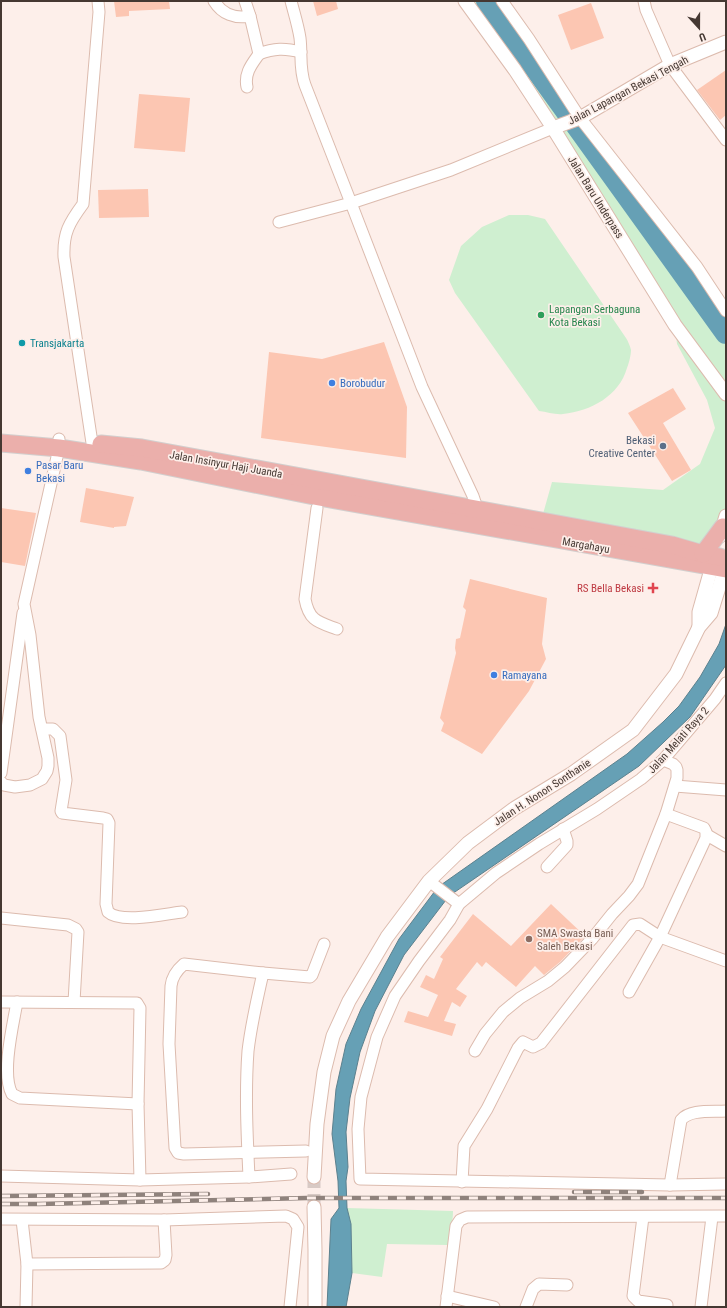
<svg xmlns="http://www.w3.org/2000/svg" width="727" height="1308" font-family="'Roboto Condensed',sans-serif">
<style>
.green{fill:#cfefd0}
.water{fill:#66a0b5;stroke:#5c818e}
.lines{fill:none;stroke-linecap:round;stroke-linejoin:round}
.river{stroke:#66a0b5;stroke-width:22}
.building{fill:#fcc6b2}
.tertiary-tunnel{stroke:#d8cac5;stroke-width:13;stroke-dasharray:13 6;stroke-linecap:butt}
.minor-casing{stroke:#dcbbae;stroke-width:13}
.tertiary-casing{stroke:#dcbbae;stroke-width:15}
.primary-casing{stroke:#d2cfce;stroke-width:19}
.minor{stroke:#fff;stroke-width:11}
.tertiary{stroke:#fff;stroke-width:13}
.primary{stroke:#ebafab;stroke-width:17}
.rail-casing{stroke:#8f827c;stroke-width:4.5}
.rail{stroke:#fdefea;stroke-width:3;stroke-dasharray:9;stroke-linecap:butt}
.leisure-dot{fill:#2e9e5b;stroke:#fdefea;stroke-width:1.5}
.culture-dot{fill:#0f9aa8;stroke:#fdefea;stroke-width:1.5}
.shop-dot{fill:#3f7fe0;stroke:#fdefea;stroke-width:1.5}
.service-dot{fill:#5c6f8a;stroke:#fdefea;stroke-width:1.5}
.health-dot{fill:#e0444e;stroke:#fdefea;stroke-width:1.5}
.education-dot{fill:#8d6e63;stroke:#fdefea;stroke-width:1.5}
.labels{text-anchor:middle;stroke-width:3.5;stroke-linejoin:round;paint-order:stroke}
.street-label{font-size:11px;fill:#453832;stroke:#fdefea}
.leisure-label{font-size:11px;fill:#27864d;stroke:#fdefea;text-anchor:start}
.culture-label{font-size:11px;fill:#0d838f;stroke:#fdefea;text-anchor:start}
.shop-label{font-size:11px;fill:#366cbe;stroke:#fdefea;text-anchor:start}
.service-label{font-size:11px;fill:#4e5e75;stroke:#fdefea;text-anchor:end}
.health-label{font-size:11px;fill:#be3a42;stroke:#fdefea;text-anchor:end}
.education-label{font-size:11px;fill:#785e54;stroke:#fdefea;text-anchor:start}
</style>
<rect width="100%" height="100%" fill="#fdefea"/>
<!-- green -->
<g class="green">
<polygon points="465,1 502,1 726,311 726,537 703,554 541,521 552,482 663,490 700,464 715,428 707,400 677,344 675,325"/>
<path d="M509 215H528L545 219 626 338C628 341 630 346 631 350 631 355 629 363 627 368 619 396 591 411 563 414 556 415 547 412 539 411L455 293 449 280 461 246 482 227Z"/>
<path d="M347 1208 453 1211C453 1222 450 1233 448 1245L387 1244 382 1277 352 1273 351 1224Z"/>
</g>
<!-- water -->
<polygon class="water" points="726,624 726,665 690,717 639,766 449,896 404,955 375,1011 360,1052 350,1098 346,1132 348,1167 346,1181 347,1208 351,1224 352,1273 346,1307 327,1307 331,1219 339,1208 338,1181 332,1134 336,1089 346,1044 361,1009 399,939 438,887 627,754 663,722 679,706 700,677 719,644"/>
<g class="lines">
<!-- river -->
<polyline class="river" points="487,1 726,333"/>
</g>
<!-- building -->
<g class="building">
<polygon points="114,1 169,1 170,9 129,11 129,16 116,17"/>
<polygon points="313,1 336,1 338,9 317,16"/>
<polygon points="591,3 604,38 571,50 558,15"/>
<polygon points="726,70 726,115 720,120 697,90"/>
<polygon points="139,94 190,98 185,152 134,148"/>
<polygon points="148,189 149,217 99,218 98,190"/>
<polygon points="384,342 407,407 406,458 261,438 269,352 322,359"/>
<polygon points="673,388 686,409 663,423 691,470 672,481 628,413"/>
<polygon points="86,488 134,497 126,526 114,527 114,528 80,522"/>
<polygon points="1,508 36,513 25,566 1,562"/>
<polygon points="470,579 547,598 542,644 546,659 529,691 482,754 441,731 444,723 440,718 456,653 455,648 456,639 460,638 466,610 463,607"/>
<polygon points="551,904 585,936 560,962 544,975 535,966 516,987 486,962 482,967 477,962 456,989 467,996 460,1007 452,1002 444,1021 456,1024 452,1036 404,1022 408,1011 428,1017 438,995 420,987 426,975 434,979 443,959 440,957 473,914 511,946"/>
</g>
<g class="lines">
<!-- tertiary-tunnel -->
<polyline class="tertiary-tunnel" points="314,1207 314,1177"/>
<defs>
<g id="minor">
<path d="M214 1C222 14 235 19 250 16L259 54C252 64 244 73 247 87"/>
<polyline points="245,1 250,16"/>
<path d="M291 1C294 13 298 25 300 38 302 54 299 69 305 85L351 203 422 387 473 496 475 502 472 515"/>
<polyline points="502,1 529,39 580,118 697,267 726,311"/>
<polyline points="644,1 646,10 670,65 726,140"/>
<path d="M259 54C274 48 285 48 301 52"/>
<polyline points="279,222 351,203 451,170 553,128"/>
<path d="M92 443 64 257C63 233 69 223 83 204L99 12 98 1"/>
<path d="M317 508 305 599C309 621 318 622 337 629"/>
<polyline points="726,683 715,699 663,760 641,779 597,809 539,844 496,873 459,904 450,920 419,961 395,996 377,1037 361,1097 358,1129 360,1179 670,1185 726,1184"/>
<path d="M42 729H53L60 736 66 780 61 811 62 813 103 818 107 819 109 823 106 904 108 912C121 924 165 914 182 912"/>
<polyline points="1,773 23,613"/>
<polyline points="1,782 4,785 15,787 30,785 42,779 47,771 48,766 48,758 39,717 30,635 24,604 59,448 59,439"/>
<polyline points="675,786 726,790"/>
<polyline points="707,835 726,846"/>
<polyline points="547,867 567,845 567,841 563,829"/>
<polyline points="429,881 459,904"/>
<polyline points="1,918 68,925 76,929 78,932 74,1002"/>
<path d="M263 973 184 964C177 970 172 976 171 986L169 1044 175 1148 178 1153 184 1154 306 1151"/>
<polyline points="629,992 660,937 706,838 706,832 704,828 666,814"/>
<polyline points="1,1002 137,1003 140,1008 138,1104 140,1180"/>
<path d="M17 1002C13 1025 1 1074 12 1094L20 1098 138 1104"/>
<polyline points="475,1051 485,1034 503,1012 520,998 548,981 565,967 592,939 612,914 629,896 638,884 666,814 677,778 677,770 676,767 673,764 663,760"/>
<polyline points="1,1176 140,1180 249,1177 291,1174"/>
<path d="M249 1177C247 1135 245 1093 248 1051 251 1025 257 999 263 973L310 977 312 975 324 944"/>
<polyline points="462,1182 464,1146 487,1109 518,1048 523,1042 533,1047 541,1043 633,925 640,924 660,937 726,961"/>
<path d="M670 1185 681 1120C690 1109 712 1112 726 1111"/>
<polyline points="643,1217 633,1296 638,1301 667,1305"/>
<polyline points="1,1219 164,1220 286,1216 293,1219 298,1227 290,1307"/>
<polyline points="22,1220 27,1264 26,1307"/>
<polyline points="27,1264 161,1263 165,1260 166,1255 164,1220"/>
<polyline points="447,1296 494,1307"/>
<polyline points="446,1307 456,1226 460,1220 467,1217 726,1216"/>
<polyline points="526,1307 533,1289 539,1284 567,1285"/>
<polyline points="701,1307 712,1217"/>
</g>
<g id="tertiary">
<polyline points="465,1 515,70 553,128 675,325 726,394"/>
<polyline points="553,128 580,118 670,65 726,42"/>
<polyline points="720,536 726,516"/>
<polyline points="699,627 699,612 714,559"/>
<polyline points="314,1177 317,1124 324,1072 333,1036 349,1001 387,937 429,881 468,843 515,808 571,774 633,730 676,674 699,627 711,613 726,565"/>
<polyline points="314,1207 315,1250 315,1307"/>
</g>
<g id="primary">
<polyline points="1,443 59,448 141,461 319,497 726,569"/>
<polyline points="101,444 142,448 672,545 703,554 720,557"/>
<polyline points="703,554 723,527"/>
</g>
</defs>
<!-- minor casing -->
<use href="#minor" class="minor-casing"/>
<!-- tertiary casing -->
<use href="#tertiary" class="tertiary-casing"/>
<!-- primary casing -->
<use href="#primary" class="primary-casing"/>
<!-- minor -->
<use href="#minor" class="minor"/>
<!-- tertiary -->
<use href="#tertiary" class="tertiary"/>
<!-- primary -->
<use href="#primary" class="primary"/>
<defs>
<g id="rail">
<polyline points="574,1192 642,1192"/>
<polyline points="1,1196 208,1194"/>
<polyline points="1,1204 39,1204 307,1198 726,1198"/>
</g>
</defs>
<!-- rail casing -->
<use href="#rail" class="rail-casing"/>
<!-- rail -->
<use href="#rail" class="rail"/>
</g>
<!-- markers -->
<circle class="leisure-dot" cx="541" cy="315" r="4"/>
<circle class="culture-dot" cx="22" cy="343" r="4"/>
<g class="shop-dot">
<circle cx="332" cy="383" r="4"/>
<circle cx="28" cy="471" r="4"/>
<circle cx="494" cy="675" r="4"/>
</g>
<circle class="service-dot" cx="663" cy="446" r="4"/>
<path class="health-dot" d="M651 582h4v4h4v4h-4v4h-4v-4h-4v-4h4z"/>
<circle class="education-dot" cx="529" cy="939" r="4"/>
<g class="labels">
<!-- street labels -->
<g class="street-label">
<text transform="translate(628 90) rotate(-28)" y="4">Jalan Lapangan Bekasi Tengah</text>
<text transform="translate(596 197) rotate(58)" y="4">Jalan Baru Underpass</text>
<text transform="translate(226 464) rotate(10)" y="4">Jalan Insinyur Haji Juanda</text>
<text transform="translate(586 545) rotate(10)" y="4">Margahayu</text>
<text transform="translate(678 740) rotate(-48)" y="4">Jalan Melati Raya 2</text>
<text transform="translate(542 792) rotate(-33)" y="4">Jalan H. Nonon Sonthanie</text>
</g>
<!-- leisure labels -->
<g class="leisure-label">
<text x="549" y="313">Lapangan Serbaguna<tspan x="549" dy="13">Kota Bekasi</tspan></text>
</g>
<!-- culture labels -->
<g class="culture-label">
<text x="30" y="347">Transjakarta</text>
</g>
<!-- shop labels -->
<g class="shop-label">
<text x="340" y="387">Borobudur</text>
<text x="36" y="469">Pasar Baru<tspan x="36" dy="13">Bekasi</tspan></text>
<text x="502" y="679">Ramayana</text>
</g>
<!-- service labels -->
<g class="service-label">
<text x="655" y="444">Bekasi<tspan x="655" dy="13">Creative Center</tspan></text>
</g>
<!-- health labels -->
<g class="health-label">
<text x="644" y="592">RS Bella Bekasi</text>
</g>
<!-- education labels -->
<g class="education-label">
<text x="537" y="937">SMA Swasta Bani<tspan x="537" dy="13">Saleh Bekasi</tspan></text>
</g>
</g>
<!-- border -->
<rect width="727" height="1308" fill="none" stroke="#453832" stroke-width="4"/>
<!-- north arrow -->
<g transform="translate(699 28) rotate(159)" stroke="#fdefea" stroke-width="3" paint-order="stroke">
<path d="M0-3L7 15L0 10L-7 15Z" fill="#453832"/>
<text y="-6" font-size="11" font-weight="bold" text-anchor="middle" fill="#453832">U</text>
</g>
</svg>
